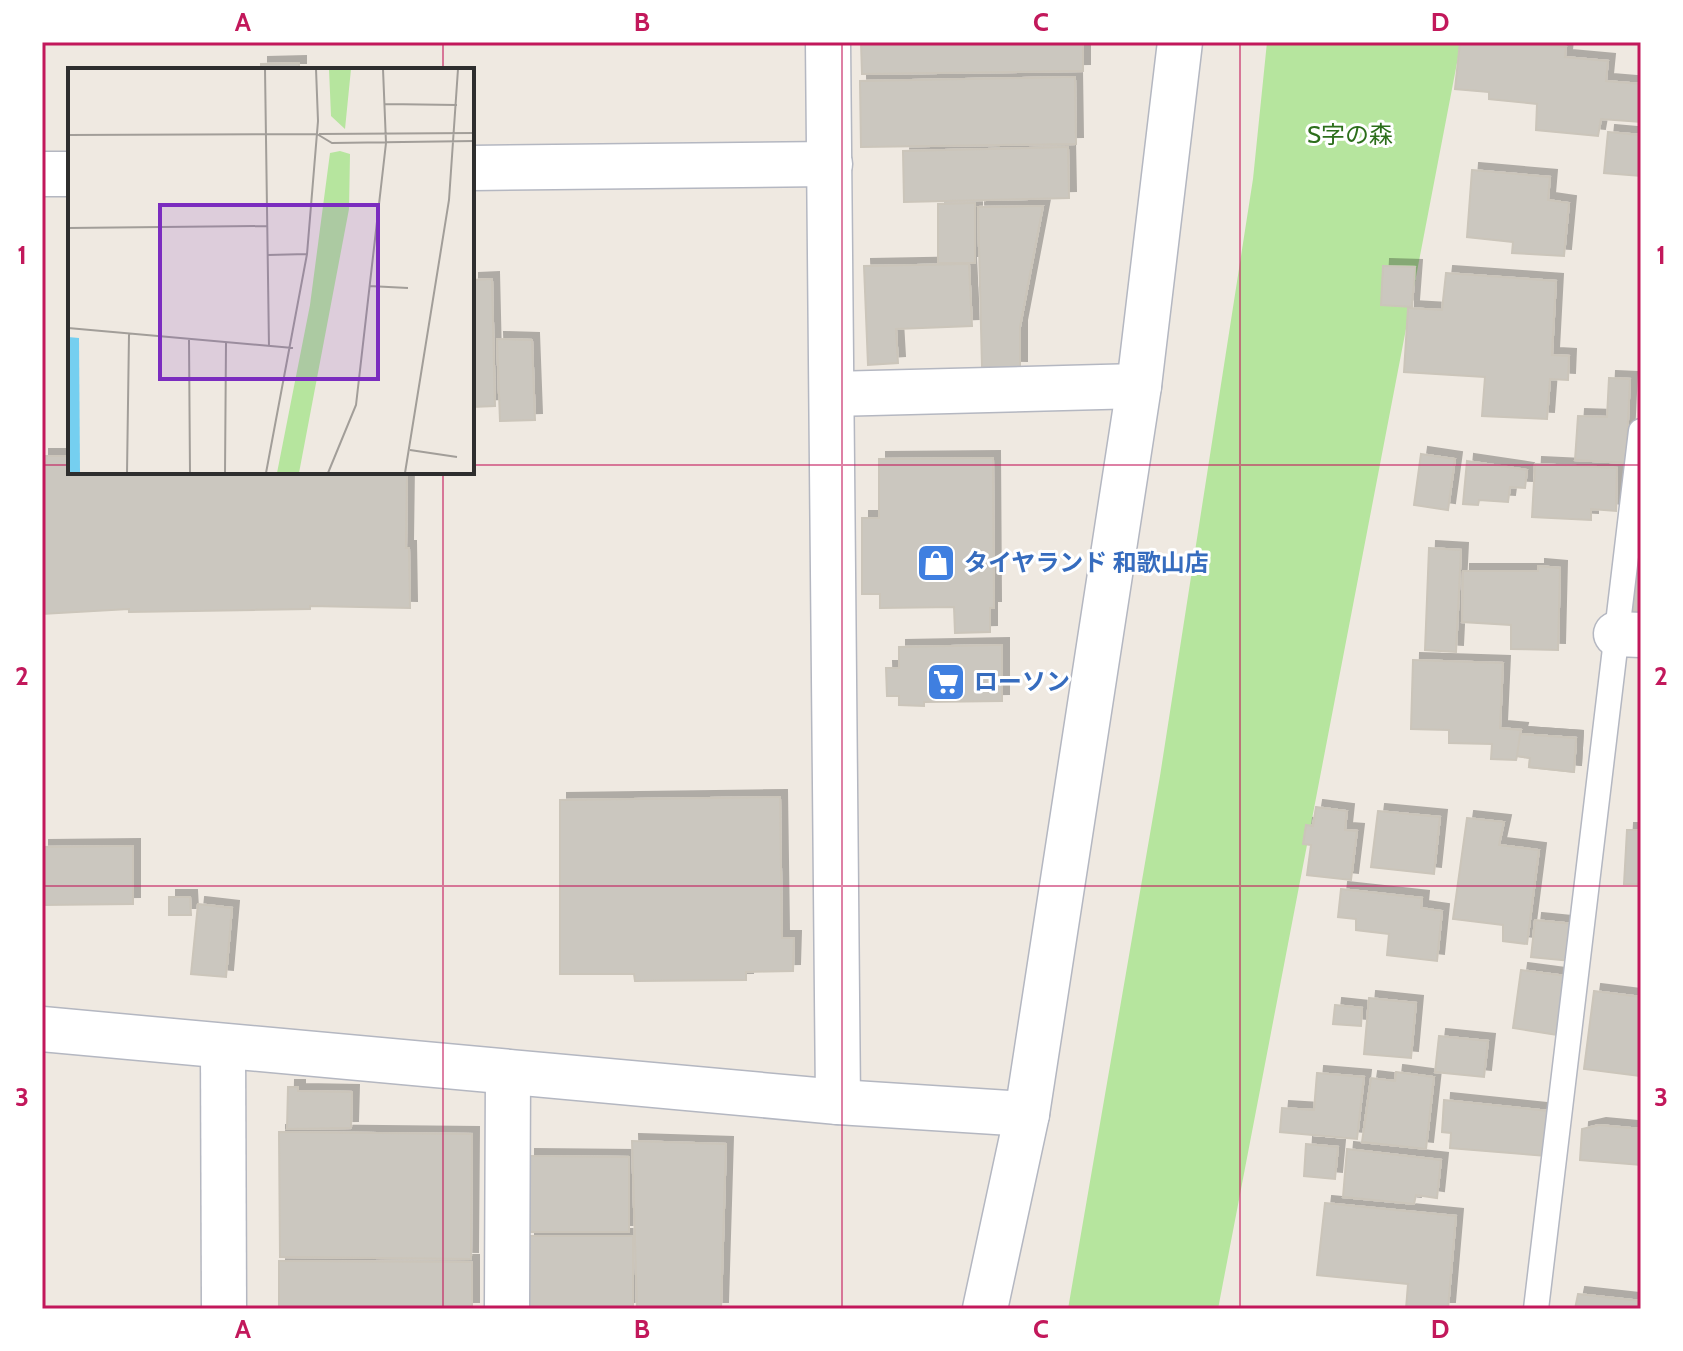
<svg xmlns="http://www.w3.org/2000/svg" width="1683" height="1351" font-family="Cabin,'Noto Sans JP',sans-serif">
<style>
.green{fill:#b6e59e}
.building{fill:#cbc7bf;stroke:#cbc5ba;stroke-width:2;filter:url(#shadow)}
.lines{fill:none;stroke-linecap:round;stroke-linejoin:round}
.service-casing{stroke:#b4b7c1;stroke-width:27}
.minor-casing{stroke:#b4b7c1;stroke-width:47}
.tertiary-casing{stroke:#b4b7c1;stroke-width:47}
.service{stroke:#fff;stroke-width:24}
.minor{stroke:#fff;stroke-width:44}
.tertiary{stroke:#fff;stroke-width:44}
.grid{fill:none;stroke:#c2185b;stroke-width:2;stroke-opacity:0.55}
.labels{text-anchor:middle;stroke-width:6;stroke-linejoin:round;paint-order:stroke}
.park-label{font-size:24px;fill:#2c6e1b;stroke:#fff}
.shop-label{font-size:24px;font-weight:bold;fill:#366cbe;stroke:#fff;text-anchor:start}
.inset-road{fill:none;stroke:#a29e99;stroke-width:2}
.view{fill:#7b2cbf;fill-opacity:0.15;stroke:#7b2cbf;stroke-width:4}
.inset-edge{fill:none;stroke:#2e2e2e;stroke-width:4}
.neatline{fill:none;stroke:#c2185b;stroke-width:3}
.grid-label{font-size:26px;text-anchor:middle;font-weight:bold;fill:#c2185b}
</style>
<defs>
<filter id="shadow"><feDropShadow dx="7" dy="-7" stdDeviation="0" flood-color="#0004"/></filter>
</defs>
<rect width="100%" height="100%" fill="#efe9e1"/>
<!-- green -->
<polygon class="green" points="1267,42 1461,42 1218,1309 1068,1309 1160,776 1253,179"/>
<!-- building -->
<g class="building">
<polygon points="861,42 1083,42 1083,71 862,74"/>
<polygon points="1460,42 1512,42 1566,47 1565,57 1608,61 1606,81 1641,84 1641,122 1601,119 1598,136 1536,130 1537,104 1489,99 1489,92 1455,89"/>
<polygon points="299,63 299,70 261,70 261,64"/>
<polygon points="1075,77 1076,144 861,147 860,81"/>
<polygon points="1608,132 1641,135 1641,176 1604,173"/>
<polygon points="1068,147 1069,198 904,202 903,151"/>
<polygon points="1472,170 1550,177 1548,200 1569,203 1564,256 1512,253 1513,242 1467,237"/>
<polygon points="975,203 975,263 938,263 938,204"/>
<polygon points="1043,206 1020,327 1020,368 982,367 978,207"/>
<polygon points="969,264 972,326 896,329 898,363 868,365 864,266"/>
<polygon points="1383,266 1415,267 1412,307 1381,305"/>
<polygon points="1446,273 1556,281 1552,355 1569,356 1568,380 1550,379 1547,419 1482,416 1485,377 1404,372 1408,308 1442,310"/>
<polygon points="492,279 495,406 472,407 472,280"/>
<polygon points="497,339 532,340 535,420 500,421"/>
<polygon points="1609,378 1630,379 1626,463 1575,460 1578,416 1607,417"/>
<polygon points="1421,454 1455,459 1448,510 1414,505"/>
<polygon points="42,456 70,456 70,472 407,472 406,548 409,548 410,608 310,606 310,609 129,612 129,609 42,614"/>
<polygon points="993,458 994,608 990,608 990,632 955,633 954,607 880,608 880,594 862,594 862,518 879,518 879,459"/>
<polygon points="1467,461 1527,470 1525,488 1510,487 1508,502 1479,500 1478,505 1463,504"/>
<polygon points="1535,464 1617,468 1616,511 1591,509 1591,520 1532,517"/>
<polygon points="1429,548 1461,550 1456,652 1425,650"/>
<polygon points="1538,566 1560,568 1558,650 1511,649 1511,625 1462,622 1463,571 1538,571"/>
<polygon points="1632,569 1641,569 1641,620 1631,620"/>
<polygon points="1002,645 1002,701 924,702 924,706 899,705 899,696 887,696 886,668 899,668 899,647"/>
<polygon points="1413,660 1503,663 1500,728 1521,730 1520,734 1576,738 1574,772 1529,767 1530,758 1517,756 1516,760 1491,759 1492,744 1449,743 1449,730 1411,729"/>
<polygon points="1520,734 1576,738 1574,772 1529,767 1530,758 1517,756"/>
<polygon points="780,797 782,938 794,938 793,971 746,972 746,980 635,981 634,974 560,974 560,800"/>
<polygon points="1316,807 1347,811 1345,830 1357,831 1351,880 1307,875 1311,845 1303,844 1306,825 1313,826"/>
<polygon points="1378,811 1440,817 1434,874 1371,867"/>
<polygon points="1467,818 1504,822 1499,845 1539,850 1527,944 1503,941 1503,925 1453,919"/>
<polygon points="1627,830 1641,830 1641,884 1624,884"/>
<polygon points="133,846 133,904 42,905 42,847"/>
<polygon points="1341,889 1422,898 1421,908 1442,911 1437,961 1387,955 1389,934 1356,930 1356,919 1338,917"/>
<polygon points="169,897 190,897 191,915 169,915"/>
<polygon points="198,904 232,908 226,977 191,974"/>
<polygon points="1535,920 1574,924 1571,961 1531,957"/>
<polygon points="1521,970 1567,976 1558,1035 1513,1028"/>
<polygon points="1594,991 1641,997 1641,1076 1584,1069"/>
<polygon points="1369,998 1416,1003 1411,1058 1364,1054"/>
<polygon points="1335,1005 1362,1008 1361,1026 1333,1024"/>
<polygon points="1439,1036 1488,1041 1484,1077 1435,1072"/>
<polygon points="1396,1072 1434,1077 1426,1149 1362,1142 1371,1078 1395,1081"/>
<polygon points="1317,1073 1364,1077 1357,1139 1280,1132 1282,1108 1314,1110"/>
<polygon points="288,1087 298,1087 298,1091 352,1092 351,1128 287,1129"/>
<polygon points="1444,1100 1549,1111 1546,1156 1450,1148 1451,1133 1442,1132"/>
<polygon points="1599,1125 1641,1129 1641,1165 1580,1160 1582,1129"/>
<polygon points="279,1132 472,1134 471,1259 280,1257"/>
<polygon points="632,1141 726,1144 721,1309 637,1309"/>
<polygon points="1306,1144 1338,1147 1335,1179 1304,1176"/>
<polygon points="1347,1149 1441,1160 1437,1198 1416,1195 1414,1204 1343,1197"/>
<polygon points="528,1156 629,1157 629,1232 528,1232"/>
<polygon points="1325,1203 1456,1216 1448,1309 1406,1309 1408,1284 1317,1275"/>
<rect x="528" y="1236" width="105" height="73"/>
<polygon points="279,1261 472,1262 472,1309 279,1309"/>
<polygon points="1578,1294 1641,1301 1641,1309 1575,1309"/>
</g>
<g class="lines">
<defs>
<polyline id="service" points="1536,1309 1641,431"/>
<g id="minor">
<polyline points="828,42 838,1102"/>
<polyline points="832,394 1139,386"/>
<polyline points="1616,634 1641,635"/>
<polyline points="42,1029 838,1102 1027,1114"/>
<polyline points="223,1047 224,1309"/>
<polyline points="507,1309 508,1072"/>
</g>
<g id="tertiary">
<polyline points="472,168 830,164"/>
<polyline points="42,174 70,174"/>
<polyline points="985,1309 1027,1114 1139,386 1180,42"/>
</g>
</defs>
<!-- service casing -->
<use href="#service" class="service-casing"/>
<!-- minor casing -->
<use href="#minor" class="minor-casing"/>
<!-- tertiary casing -->
<use href="#tertiary" class="tertiary-casing"/>
<!-- service -->
<use href="#service" class="service"/>
<!-- minor -->
<use href="#minor" class="minor"/>
<!-- tertiary -->
<use href="#tertiary" class="tertiary"/>
</g>
<!-- grid -->
<path class="grid" d="M443 42V70M842 42V1309M1240 42V1309M42 465H70M472 465H1641M443 472V1309M42 886H1641"/>
<!-- icons -->
<defs>
<symbol id="shop-square" viewBox="-11 -11 22 22"><rect x="-9" y="-9" width="18" height="18" rx="4" fill="#3f7fe0" stroke="#fff"/><path d="M-5-2.5h2.3a2.7 3.5 0 0 1 5.4 0H5L5.5 6h-11ZM-1.5-2.5h3a1.5 2.3 0 0 0-3 0Z" fill="#fff"/></symbol>
<symbol id="supermarket-square" viewBox="-11 -11 22 22"><rect x="-9" y="-9" width="18" height="18" rx="4" fill="#3f7fe0" stroke="#fff"/><path d="M-6-5.5h2.5l.6 2H6L4.5 2H-2.5L-4.4-4H-6ZM-1.5 3.2a1.3 1.3 0 1 0 .1 0ZM3 3.2a1.3 1.3 0 1 0 .1 0Z" fill="#fff"/></symbol>
</defs>
<g fill-rule="evenodd">
<use href="#shop-square" x="914" y="541" width="44" height="44"/>
<use href="#supermarket-square" x="924" y="660" width="44" height="44"/>
</g>
<g class="labels">
<!-- park labels -->
<g class="park-label">
<text x="1350" y="143">S字の森</text>
</g>
<!-- shop labels -->
<g class="shop-label">
<text x="964" y="571">タイヤランド 和歌山店</text>
<text x="974" y="690">ローソン</text>
</g>
</g>
<!-- overview -->
<g transform="translate(68 68)">
<rect width="406" height="406" fill="#efe9e1"/>
<path d="M261 1H283L277 61 263 48ZM272 83 282 86 281 141 231 405H209L242 237 262 85Z" fill="#b6e59e"/>
<path d="M0 269 11 270 12 405H0Z" fill="#75cff0"/>
<path class="inset-road" d="M197 1 201 279M317 36 389 37M249 66 264 75 406 73M251 66 406 65M0 67 249 66M0 160 200 158M200 187 239 186M301 218 340 220M0 260 225 280M121 272 122 405M342 382 389 389M59 405 61 266M157 405 158 275M198 405 239 186 250 53 248 1M260 405 288 337 318 75 315 1M337 405 381 132 390 1"/>
<path class="view" d="M92 137H310V311H92Z"/>
<rect width="406" height="406" class="inset-edge"/>
</g>
<!-- border -->
<rect width="1683" height="1351" fill="none" stroke="#ffffff" stroke-width="88"/>
<rect x="44" y="44" width="1595" height="1263" class="neatline"/>
<g class="grid-label">
<text x="243" y="31">A</text>
<text x="642" y="31">B</text>
<text x="1041" y="31">C</text>
<text x="1440" y="31">D</text>
<text x="22" y="264">1</text>
<text x="1661" y="264">1</text>
<text x="22" y="685">2</text>
<text x="1661" y="685">2</text>
<text x="22" y="1106">3</text>
<text x="1661" y="1106">3</text>
<text x="243" y="1338">A</text>
<text x="642" y="1338">B</text>
<text x="1041" y="1338">C</text>
<text x="1440" y="1338">D</text>
</g>
</svg>
